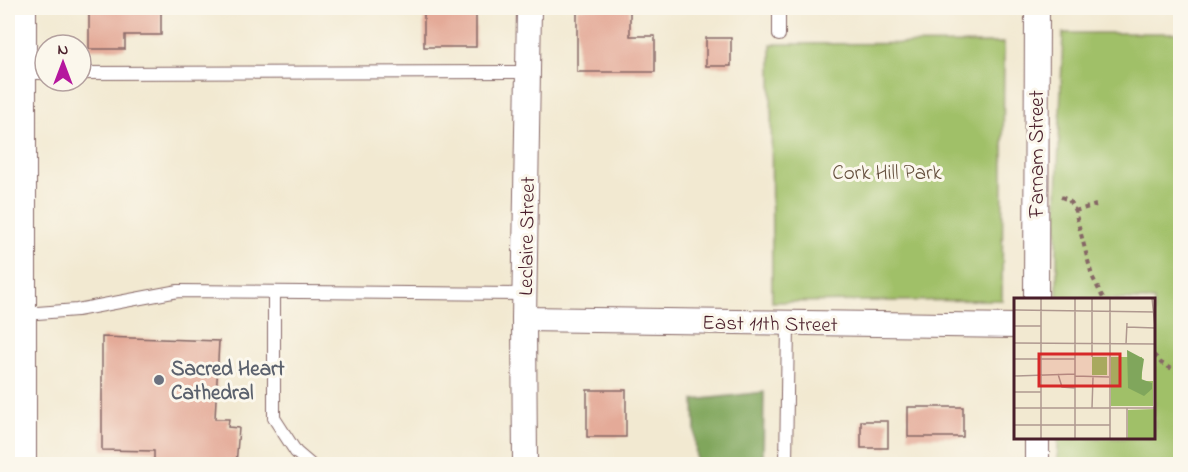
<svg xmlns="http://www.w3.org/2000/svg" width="1188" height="472" font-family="'Indie Flower',sans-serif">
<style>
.green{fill:#a0c068;stroke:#75704a;stroke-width:1.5}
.forest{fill:#80a65c;stroke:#656244;stroke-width:1.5}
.building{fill:#e4aa98}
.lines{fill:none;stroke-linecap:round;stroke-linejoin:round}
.service-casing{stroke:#856665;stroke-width:14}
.minor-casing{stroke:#856665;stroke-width:26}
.path{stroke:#856665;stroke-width:4;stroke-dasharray:4.5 4.5;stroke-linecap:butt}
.service{stroke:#fff;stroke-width:12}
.minor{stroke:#fff;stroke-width:24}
.worship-dot{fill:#6b7280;stroke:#fbf7ec;stroke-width:2}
.labels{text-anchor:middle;stroke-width:6;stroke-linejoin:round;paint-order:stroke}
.street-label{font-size:21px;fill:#4a1f2b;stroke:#fbf7ec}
.park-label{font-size:21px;fill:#644f3d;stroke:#fbf7ec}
.worship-label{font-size:21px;font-weight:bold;fill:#5b616d;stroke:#fbf7ec;text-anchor:start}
.inset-road{fill:none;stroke:#af988f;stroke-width:1.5}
.view{fill:#d62828;fill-opacity:0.15;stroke:#d62828;stroke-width:3}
.inset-edge{fill:none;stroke:#4a1f2b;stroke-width:3}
</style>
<rect width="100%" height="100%" fill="#fbf7ec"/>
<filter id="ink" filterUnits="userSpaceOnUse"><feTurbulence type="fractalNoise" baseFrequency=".0167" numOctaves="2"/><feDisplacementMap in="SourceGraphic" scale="12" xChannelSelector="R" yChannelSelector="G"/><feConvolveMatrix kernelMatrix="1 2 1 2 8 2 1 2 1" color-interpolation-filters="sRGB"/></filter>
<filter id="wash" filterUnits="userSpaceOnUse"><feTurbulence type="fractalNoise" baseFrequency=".008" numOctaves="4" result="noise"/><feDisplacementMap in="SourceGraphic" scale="24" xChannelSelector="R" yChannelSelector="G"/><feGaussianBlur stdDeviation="1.35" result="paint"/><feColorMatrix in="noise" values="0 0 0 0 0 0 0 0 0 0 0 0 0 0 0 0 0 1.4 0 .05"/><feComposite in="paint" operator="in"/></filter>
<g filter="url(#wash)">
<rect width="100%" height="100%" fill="#f2e9d1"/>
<!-- green -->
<g class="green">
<polygon points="1063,33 1180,33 1180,464 1058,464 1058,438 1154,438 1154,300 1057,299 1057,196"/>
<polygon points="1004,43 1002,300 772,302 771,44"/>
</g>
<!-- forest -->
<polygon class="forest" points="764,392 763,464 696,464 694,400"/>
<g id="blocks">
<!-- building -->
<g class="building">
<polygon points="89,8 161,8 161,35 125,35 125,49 89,49"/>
<polygon points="577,8 630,8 630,36 655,36 655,72 577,72"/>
<rect x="424" y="10" width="52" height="37"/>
<rect x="706" y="38" width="25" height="28"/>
<polygon points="102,337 219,341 215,419 229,419 228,427 239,428 236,465 154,465 154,451 102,450"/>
<rect x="587" y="390" width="39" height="47"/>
<rect x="908" y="407" width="55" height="30"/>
<rect x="861" y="421" width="27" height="27"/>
</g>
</g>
</g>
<g filter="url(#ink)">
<use href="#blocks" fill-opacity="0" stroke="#856665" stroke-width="1.5"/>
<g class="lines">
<defs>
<g id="service">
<polyline points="779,8 779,35"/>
<polyline points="8,73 45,73"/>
<polyline points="81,73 528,72"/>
<polyline points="274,292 274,418 296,452 310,464"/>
<polyline points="24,314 77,310 178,291 525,294"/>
<polyline points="786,464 788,324"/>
</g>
<g id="minor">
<polyline points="24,8 24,464"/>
<polyline points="1036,300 1037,8"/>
<polyline points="524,319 1016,326"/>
<polyline points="1037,438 1037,464"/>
<polyline points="525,464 524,319 529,8"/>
</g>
</defs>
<!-- service casing -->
<use href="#service" class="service-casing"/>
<!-- minor casing -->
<use href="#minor" class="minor-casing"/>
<!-- path -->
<g class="path">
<polyline points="1061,197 1069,200 1075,211 1092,276 1104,300"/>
<polyline points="1075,211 1096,205"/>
<polyline points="1154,355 1161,363 1180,373"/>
</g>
<!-- service -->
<use href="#service" class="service"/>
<!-- minor -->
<use href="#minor" class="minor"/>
</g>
</g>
<!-- markers -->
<circle class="worship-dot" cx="159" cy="380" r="6"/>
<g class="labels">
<!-- street labels -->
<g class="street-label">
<text transform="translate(1036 154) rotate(-90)" y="7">Farnam Street</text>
<text transform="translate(526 236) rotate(-89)" y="7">Leclaire Street</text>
<text transform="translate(770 323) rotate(1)" y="7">East 11th Street</text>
</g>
<!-- park labels -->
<g class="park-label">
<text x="887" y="179">Cork Hill Park</text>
</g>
<!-- worship labels -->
<g class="worship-label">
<text x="171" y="375">Sacred Heart<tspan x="171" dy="24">Cathedral</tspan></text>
</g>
</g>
<!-- overview -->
<g transform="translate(1014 298)">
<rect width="141" height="141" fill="#f2e9d1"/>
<path d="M78 59H93V77H78ZM97 59H128V83H139V108H97ZM141 111V141H114V112Z" fill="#a0c068"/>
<path d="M113 52 130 61 127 81 138 85V91L130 98 114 90Z" fill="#80a65c"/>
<path class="inset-road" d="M27 0V141M138 0 141 29M0 12 141 14M0 28H27M113 29 141 30M0 45 141 46M112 46 113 25M78 59V0M0 61H61M44 76 48 89 61 90M0 78 61 76M61 78 95 79M0 94H27M0 110H141M78 110 79 79M113 110V141M141 110V90M0 127H96M61 141V0M96 141V0"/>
<path class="view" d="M25 56H106V88H25Z"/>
<rect width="141" height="141" class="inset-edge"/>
</g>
<!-- margin -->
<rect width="1188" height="472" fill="none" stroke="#fbf7ec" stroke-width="30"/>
<!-- north arrow -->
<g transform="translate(63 63)"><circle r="28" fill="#fbf7ec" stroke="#b4a19f" stroke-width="1.5"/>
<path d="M0-4.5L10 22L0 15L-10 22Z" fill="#b5179e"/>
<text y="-9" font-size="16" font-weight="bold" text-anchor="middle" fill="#4a1f2b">N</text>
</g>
</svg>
